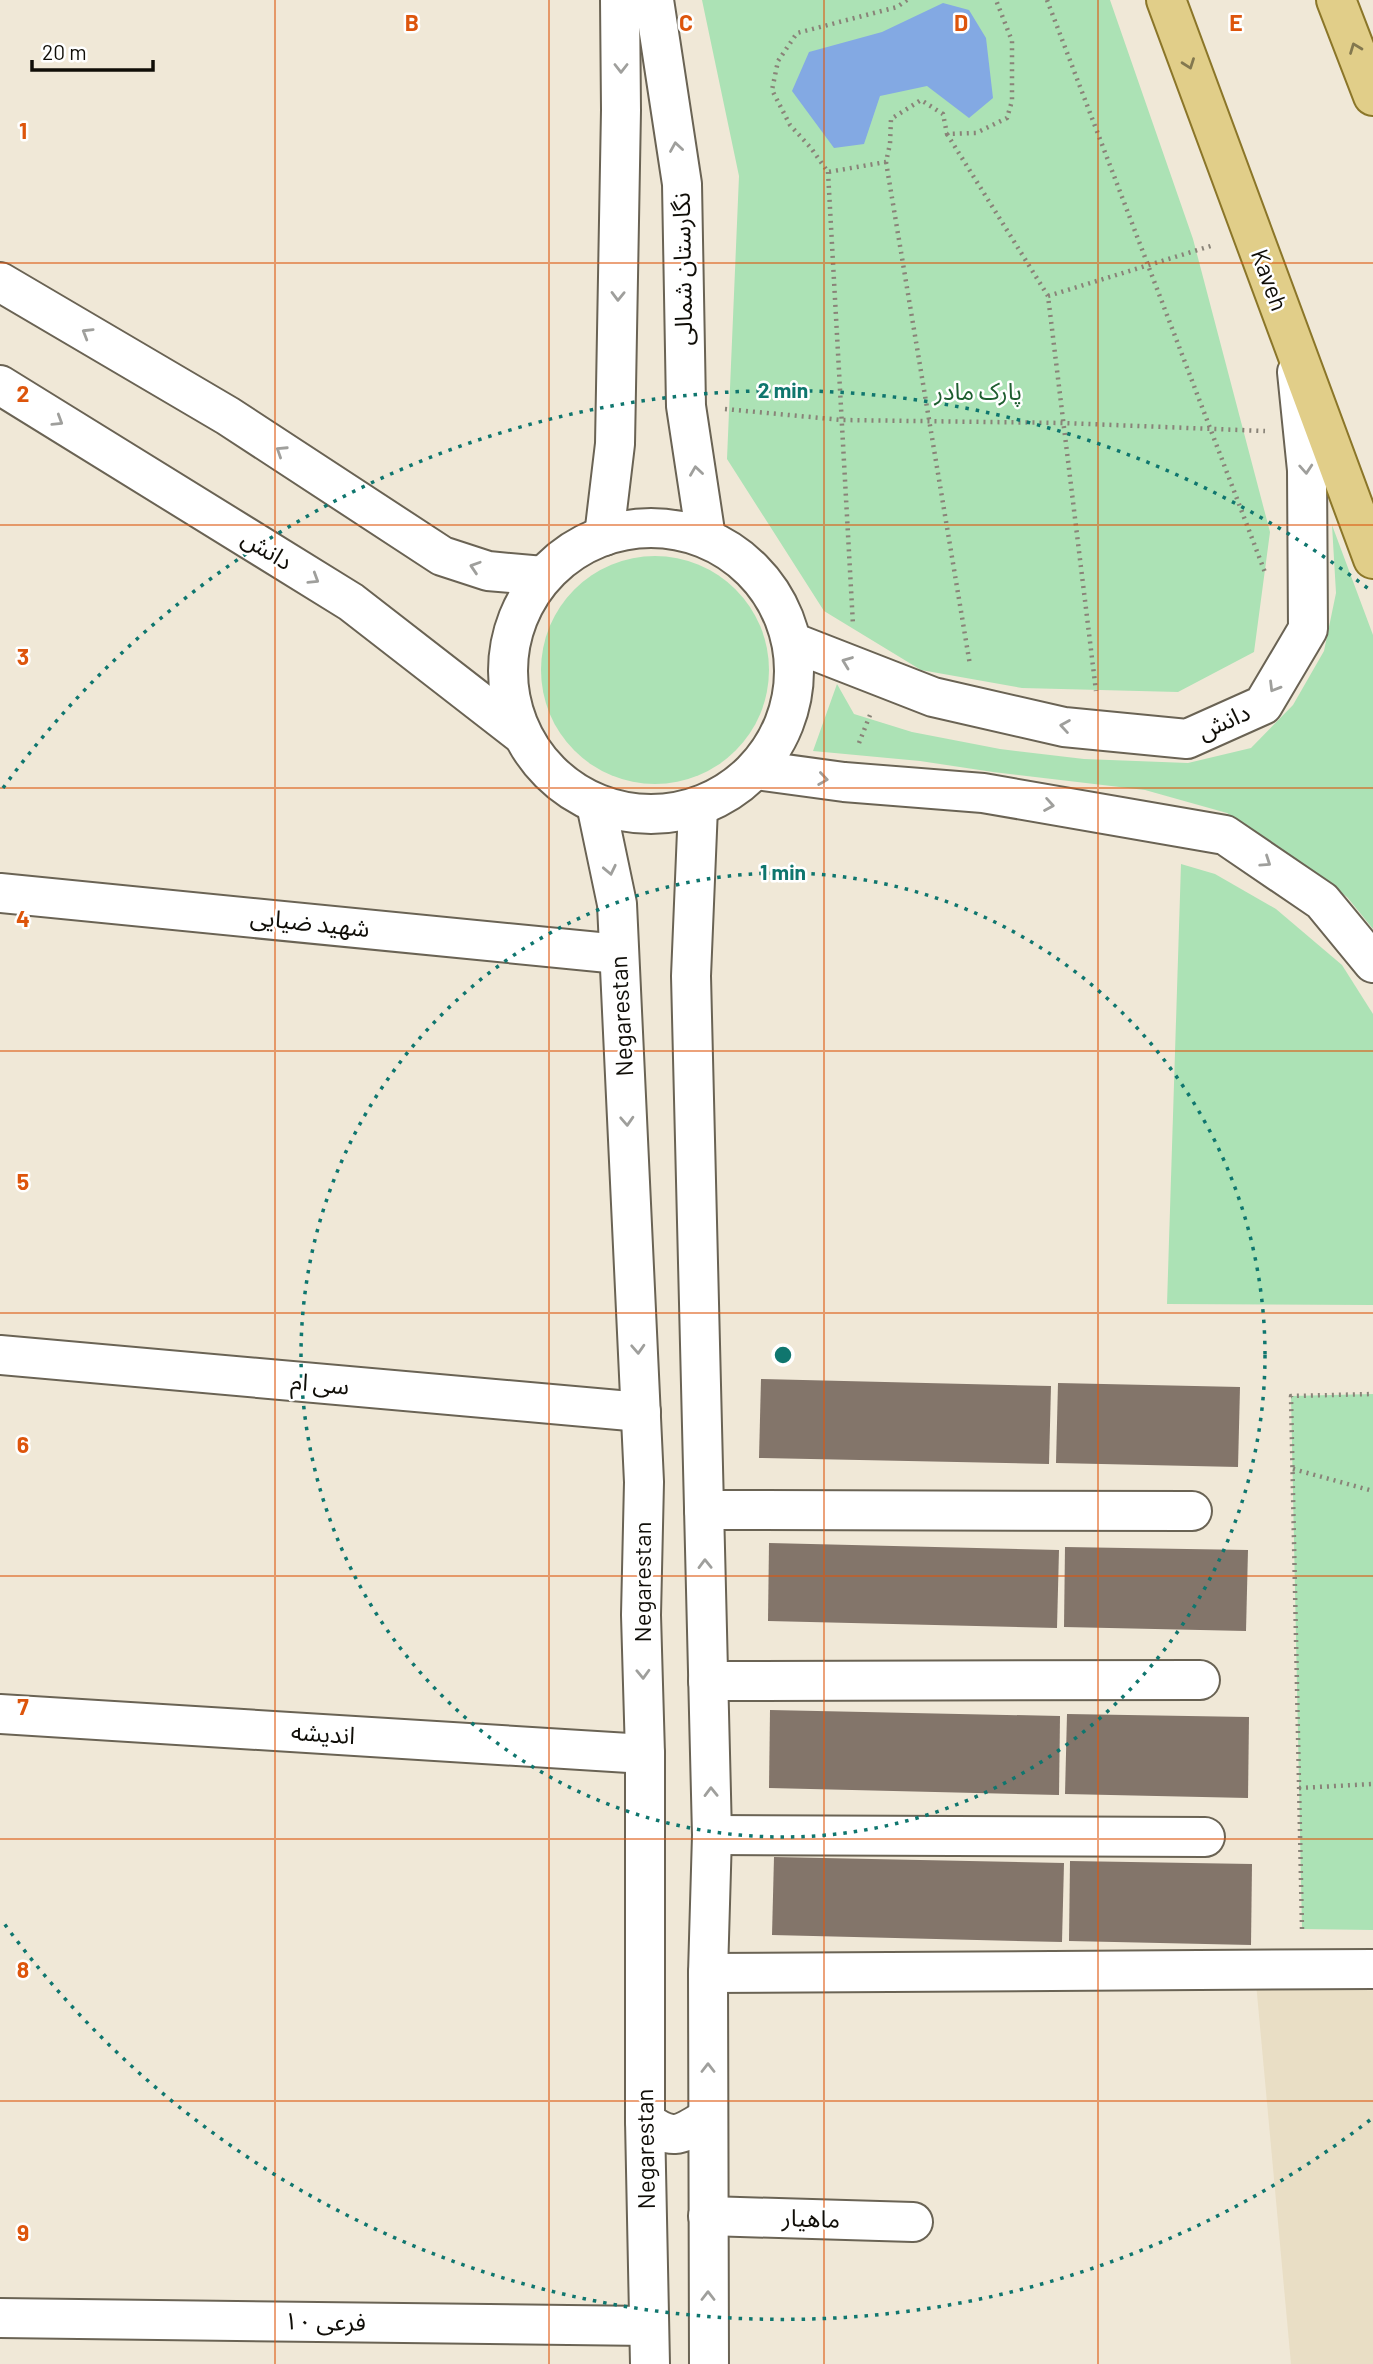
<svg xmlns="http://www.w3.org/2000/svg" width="1373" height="2364" font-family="Barlow,'Noto Sans Arabic',sans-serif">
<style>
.built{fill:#e9dec5}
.green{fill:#ace2b5}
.water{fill:#83a9e3}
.building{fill:#83756a}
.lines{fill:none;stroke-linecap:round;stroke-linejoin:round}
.street-casing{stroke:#6a6354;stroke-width:42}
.secondary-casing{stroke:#6a6354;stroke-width:42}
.primary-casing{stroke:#8b7629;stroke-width:42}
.path{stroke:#898378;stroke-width:4.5;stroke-dasharray:2 5;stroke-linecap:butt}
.street{stroke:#fff;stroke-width:38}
.secondary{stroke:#fff;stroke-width:38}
.primary{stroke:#e1ce89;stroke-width:38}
.oneway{stroke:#83784f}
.oneway2{stroke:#9f9f9c}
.grid{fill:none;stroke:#dd550c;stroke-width:2;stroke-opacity:0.55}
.ring{fill:none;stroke:#0f766e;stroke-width:3.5;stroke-dasharray:3.5 7}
.labels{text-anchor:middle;stroke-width:5;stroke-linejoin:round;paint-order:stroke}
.street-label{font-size:24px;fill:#100e08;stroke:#fff}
.park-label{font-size:24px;fill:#1e5e2f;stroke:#fff}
.grid-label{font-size:23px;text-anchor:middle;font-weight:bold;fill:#dd550c;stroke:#fff;stroke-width:5;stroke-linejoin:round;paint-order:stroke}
.centre{fill:#0f766e;stroke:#fff;stroke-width:3.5}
.ring-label{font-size:21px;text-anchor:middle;font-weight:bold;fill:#0f766e;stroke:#fff;stroke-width:5;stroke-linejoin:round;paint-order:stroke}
</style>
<rect width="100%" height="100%" fill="#f0e8d7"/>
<!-- built -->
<polygon class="built" points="1373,1980 1373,2364 1291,2364 1256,1983"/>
<!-- green -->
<g class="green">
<polygon points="702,0 1110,0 1193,239 1270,532 1254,652 1178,692 1022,688 921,670 824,611 727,459 739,176"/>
<polygon points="1332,525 1373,635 1373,929 1347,897 1275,844 1227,813 1145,790 993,772 920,761 813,751 837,684 854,714 912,732 1000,749 1084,759 1188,763 1251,748 1293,705 1324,651 1336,593"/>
<circle cx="655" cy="670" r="114"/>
<polygon points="1181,864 1215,874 1276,909 1342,965 1373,1014 1373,1305 1167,1304"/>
<polygon points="1373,1394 1373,1930 1302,1929 1291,1396"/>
</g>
<!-- water -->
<polygon class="water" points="943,3 969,10 986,38 993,98 969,118 927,86 880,96 864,144 834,148 792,91 809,52 882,32"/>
<!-- building -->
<g class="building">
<polygon points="761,1379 1051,1386 1049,1464 759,1458"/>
<polygon points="1058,1383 1240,1387 1238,1467 1056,1463"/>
<polygon points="769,1543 1059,1550 1057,1628 768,1621"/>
<polygon points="1065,1547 1248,1550 1246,1631 1064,1627"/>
<polygon points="770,1710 1060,1716 1059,1795 769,1788"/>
<polygon points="1067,1714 1249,1717 1248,1798 1065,1794"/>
<polygon points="774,1857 1064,1863 1062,1942 772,1935"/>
<polygon points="1070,1861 1252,1864 1251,1945 1069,1941"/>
</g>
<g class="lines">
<defs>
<g id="street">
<polyline points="0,893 619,954"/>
<polyline points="0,1355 641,1412"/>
<polyline points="704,1510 1192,1511"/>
<polyline points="708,1681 1200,1680"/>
<polyline points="0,1714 645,1754"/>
<polyline points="712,1835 1205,1837"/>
<polyline points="708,1973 1373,1969"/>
<polyline points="708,2216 913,2222"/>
<polyline points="0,2318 649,2326"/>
</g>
<g id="secondary">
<polyline points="654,0 682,184 686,406 706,538"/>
<polyline points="0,282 228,416 442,556 488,571 543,576"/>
<polyline points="0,385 351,602 521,734"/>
<circle cx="651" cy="671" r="143"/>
<polyline points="604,536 615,444 621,110 620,0"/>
<polyline points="792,642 933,697 1064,727 1187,739 1263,705 1308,629 1307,470 1297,372"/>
<polyline points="756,770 844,782 983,793 1225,835 1322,901 1373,963"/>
<polyline points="596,804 617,904 644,1482 641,1615 645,1754 645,2121 650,2364"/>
<polyline points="698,807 691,976 712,1835 708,1973 709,2364"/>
<path d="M645 2121C674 2142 680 2135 708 2118"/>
</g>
<g id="primary">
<polyline points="1166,0 1373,559"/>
<polyline points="1336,0 1373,96"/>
</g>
</defs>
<!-- street casing -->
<use href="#street" class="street-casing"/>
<!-- secondary casing -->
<use href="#secondary" class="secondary-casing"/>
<!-- primary casing -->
<use href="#primary" class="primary-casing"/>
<!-- path -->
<g class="path">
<polyline points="907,0 897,7 797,33 778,61 772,90 790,125 811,148 828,172 886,162 890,144 891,119 921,100 943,114 947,134 976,133 1007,118 1012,101 1012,41 996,0"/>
<polyline points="1047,0 1266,575"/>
<polyline points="947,134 1048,296 1096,691"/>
<polyline points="886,162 970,665"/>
<polyline points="828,172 853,625"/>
<polyline points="1048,296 1214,245"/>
<polyline points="725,409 842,420 1063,423 1265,431"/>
<polyline points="859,743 870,715"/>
<polyline points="1293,1469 1373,1491"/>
<polyline points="1299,1788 1373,1784"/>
<polyline points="1302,1929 1291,1396 1373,1394"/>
</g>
<!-- street -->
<use href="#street" class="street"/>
<!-- secondary -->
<use href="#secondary" class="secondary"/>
<!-- primary -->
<use href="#primary" class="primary"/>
</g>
<!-- one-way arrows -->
<defs><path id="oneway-chevron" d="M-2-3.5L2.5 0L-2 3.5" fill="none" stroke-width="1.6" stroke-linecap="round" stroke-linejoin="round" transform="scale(1.75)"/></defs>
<g class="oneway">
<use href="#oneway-chevron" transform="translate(1355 48) rotate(-111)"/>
<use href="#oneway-chevron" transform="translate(1189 64) rotate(70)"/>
</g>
<g class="oneway2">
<use href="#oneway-chevron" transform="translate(621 68) rotate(90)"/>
<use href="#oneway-chevron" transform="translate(676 147) rotate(-99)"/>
<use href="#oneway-chevron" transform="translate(618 296) rotate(91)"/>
<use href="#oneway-chevron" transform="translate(87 333) rotate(-149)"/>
<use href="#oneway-chevron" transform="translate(58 421) rotate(32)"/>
<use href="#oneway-chevron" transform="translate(281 451) rotate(-147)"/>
<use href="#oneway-chevron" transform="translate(1306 469) rotate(86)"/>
<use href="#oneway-chevron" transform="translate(696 471) rotate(-98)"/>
<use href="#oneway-chevron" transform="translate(475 567) rotate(-162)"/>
<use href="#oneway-chevron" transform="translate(314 579) rotate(32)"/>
<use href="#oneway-chevron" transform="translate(847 662) rotate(-159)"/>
<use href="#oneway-chevron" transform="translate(1274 687) rotate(121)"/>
<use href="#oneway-chevron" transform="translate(1065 726) rotate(-171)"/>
<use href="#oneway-chevron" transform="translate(823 779) rotate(8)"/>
<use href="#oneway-chevron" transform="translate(1049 805) rotate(10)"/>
<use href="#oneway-chevron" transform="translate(1266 862) rotate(34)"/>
<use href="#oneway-chevron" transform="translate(610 870) rotate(78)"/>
<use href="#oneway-chevron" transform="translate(627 1121) rotate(87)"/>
<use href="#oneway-chevron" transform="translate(638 1349) rotate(87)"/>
<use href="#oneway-chevron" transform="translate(705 1564) rotate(-91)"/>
<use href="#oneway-chevron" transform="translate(643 1674) rotate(88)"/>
<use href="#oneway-chevron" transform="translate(711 1792) rotate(-91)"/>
<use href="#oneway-chevron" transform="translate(708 2068) rotate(-90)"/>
<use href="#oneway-chevron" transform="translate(708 2296) rotate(-90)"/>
</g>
<!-- grid -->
<path class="grid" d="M275 0V2364M549 0V2364M824 0V2364M1098 0V2364M0 263H1373M0 525H1373M0 788H1373M0 1051H1373M0 1313H1373M0 1576H1373M0 1839H1373M0 2101H1373"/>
<!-- distance rings -->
<g class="ring">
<circle cx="783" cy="1355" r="482"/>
<path d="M1370 2120A964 964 0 0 1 3 1922M3 788A964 964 0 0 1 1370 590"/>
</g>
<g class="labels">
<!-- street labels -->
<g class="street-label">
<text transform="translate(683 269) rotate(-91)" y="8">نگارستان شمالی</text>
<text transform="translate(1269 280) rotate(70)" y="8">Kaveh</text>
<text transform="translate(267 550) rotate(32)" y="8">دانش</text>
<text transform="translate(1224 722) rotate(-24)" y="8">دانش</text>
<text transform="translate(310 923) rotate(6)" y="8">شهید ضیایی</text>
<text transform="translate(622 1016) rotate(-93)" y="8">Negarestan</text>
<text transform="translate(320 1384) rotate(5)" y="8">سی ام</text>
<text transform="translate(643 1582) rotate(-90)" y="8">Negarestan</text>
<text transform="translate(323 1734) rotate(4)" y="8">اندیشه</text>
<text transform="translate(646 2149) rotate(-91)" y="8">Negarestan</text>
<text transform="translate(811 2219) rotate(2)" y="8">ماهیار</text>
<text transform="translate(325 2322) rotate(1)" y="8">فرعی ۱۰</text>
</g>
<!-- park labels -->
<g class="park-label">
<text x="978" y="400">پارک مادر</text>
</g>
</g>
<g class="grid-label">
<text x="412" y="31">B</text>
<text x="686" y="31">C</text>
<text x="961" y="31">D</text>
<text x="1236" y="31">E</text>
<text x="23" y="139">1</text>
<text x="23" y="402">2</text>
<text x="23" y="665">3</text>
<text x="23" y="927">4</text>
<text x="23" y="1190">5</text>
<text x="23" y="1453">6</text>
<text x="23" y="1715">7</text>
<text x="23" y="1978">8</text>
<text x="23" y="2241">9</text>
</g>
<circle cx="783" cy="1355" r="10" class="centre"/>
<g class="ring-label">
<text x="783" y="398">2 min</text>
<text x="783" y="880">1 min</text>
</g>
<!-- scale -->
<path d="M32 60v10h121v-10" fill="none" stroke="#100e08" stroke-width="3.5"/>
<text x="42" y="60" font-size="21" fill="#100e08" stroke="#ffffff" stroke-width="5" paint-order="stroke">20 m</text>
</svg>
